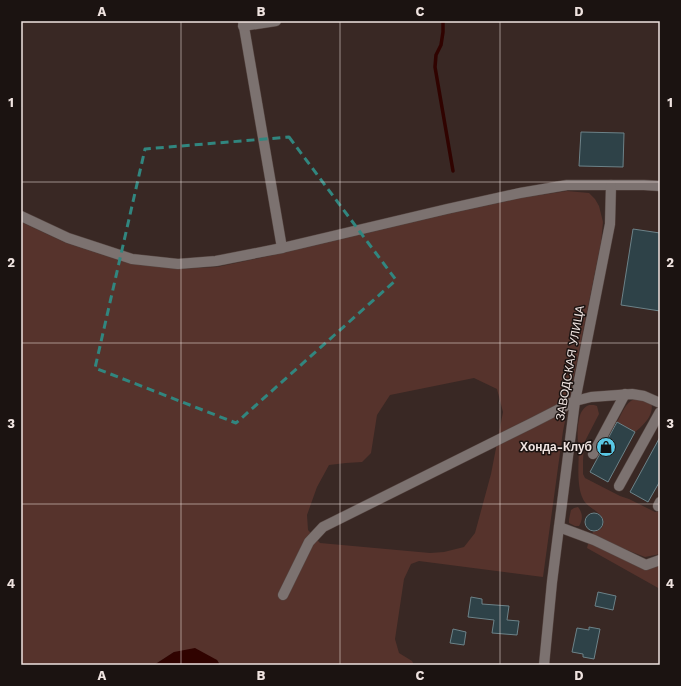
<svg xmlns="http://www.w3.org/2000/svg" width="681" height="686" font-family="'Work Sans',sans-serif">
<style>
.green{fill:#56332c;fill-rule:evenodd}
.water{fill:#300300}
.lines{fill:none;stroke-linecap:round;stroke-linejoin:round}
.stream{stroke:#300300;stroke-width:3.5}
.building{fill:#2e4248;stroke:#6c8288}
.minor-casing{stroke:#564642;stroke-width:11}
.minor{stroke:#7c7270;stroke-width:10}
.marked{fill:none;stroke:#31867f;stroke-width:3;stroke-dasharray:8 5;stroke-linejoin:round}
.grid{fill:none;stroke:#efe3e0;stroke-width:1;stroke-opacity:0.55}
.labels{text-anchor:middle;stroke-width:3;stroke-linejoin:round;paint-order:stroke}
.street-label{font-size:12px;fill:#efe3e0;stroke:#1b1311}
.poi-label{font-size:12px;font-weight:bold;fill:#efe3e0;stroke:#1b1311;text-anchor:end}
.neatline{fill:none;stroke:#efe3e0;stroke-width:1.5}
.grid-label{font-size:13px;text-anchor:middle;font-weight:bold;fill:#efe3e0}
</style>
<rect width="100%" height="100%" fill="#392824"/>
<!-- green -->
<g class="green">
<path d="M567 191 589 193 595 199 599 206 603 222 601 242 563 431 543 577 419 561 411 564 404 579 395 639 399 653 412 661 414 665H220L217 660 174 652 154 665H21V222L66 243 131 264 178 269 217 267 283 253 448 214 521 198ZM474 378 497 389 503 412 491 474 475 533 464 547 444 552 430 553 320 543 308 530 307 515 317 487 329 465 346 463 362 462 371 453 377 415 390 395Z"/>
<path d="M635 399 651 402C655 414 644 425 635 432L617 422C622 414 625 402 635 399Z"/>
<path d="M589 405H594L597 406 599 414 584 443 583 461V474L585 478 620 496 629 499 655 512 660 511V554L645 557 606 542 592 534 593 532 597 531 602 528C609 513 588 510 583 499 576 485 579 461 579 445 576 439 578 416 582 411 584 408 586 406 589 405Z"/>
<path d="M578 507C583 513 583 520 579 526H575L569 523V519L571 510 574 508Z"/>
<polygon points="592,543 660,564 660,589 587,548 588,544"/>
</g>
<!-- water -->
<polygon class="water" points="195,648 217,660 220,665 154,665 174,652"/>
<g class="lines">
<!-- stream -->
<polyline class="stream" points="443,21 443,32 441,45 436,55 435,67 453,171"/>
</g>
<!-- building -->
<g class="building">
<polygon points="581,132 624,133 623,167 579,166"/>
<polygon points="633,229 660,233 660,311 621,305"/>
<polygon points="617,422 635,432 608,482 590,472"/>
<polygon points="660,437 660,481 648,502 630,492"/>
<circle cx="594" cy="522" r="9"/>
<polygon points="598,592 616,596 613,610 595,606"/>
<polygon points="471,597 482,599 482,604 509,606 507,620 519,621 517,635 492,633 494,620 468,617"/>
<polygon points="589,627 600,629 594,659 583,657 583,654 572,652 577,628 589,630"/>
<polygon points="453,629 466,632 464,645 450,643"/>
</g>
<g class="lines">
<defs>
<g id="minor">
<polyline points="243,21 282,248"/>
<polyline points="243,26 276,21"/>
<polyline points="21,216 68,238 132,259 178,264 216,261 282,248 447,209 520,193 567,185 644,185 660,186"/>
<polyline points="593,454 625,394"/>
<polyline points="619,486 660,412"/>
<polyline points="658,506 660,502"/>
<polyline points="559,527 594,540 646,565 660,560"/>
<polyline points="283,595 309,542 323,527 532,423 575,401 591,397 632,394 644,396 660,403"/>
<polyline points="544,665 552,582 575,401 610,224 611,185"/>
</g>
</defs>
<!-- minor casing -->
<use href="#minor" class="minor-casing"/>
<!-- minor -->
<use href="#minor" class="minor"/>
</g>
<!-- marked area -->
<path class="marked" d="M289 137 396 280 236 423 95 368 145 149Z"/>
<!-- grid -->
<path class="grid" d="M181 21V665M340 21V665M500 21V665M21 182H660M21 343H660M21 504H660"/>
<!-- icons -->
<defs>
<symbol id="shop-disc" viewBox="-11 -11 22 22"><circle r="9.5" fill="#59c8e5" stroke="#1b1311"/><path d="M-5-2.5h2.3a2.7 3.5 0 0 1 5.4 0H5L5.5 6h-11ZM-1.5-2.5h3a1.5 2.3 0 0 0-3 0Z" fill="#111"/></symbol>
</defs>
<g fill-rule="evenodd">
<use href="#shop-disc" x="595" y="436" width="22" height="22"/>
</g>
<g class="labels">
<!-- street labels -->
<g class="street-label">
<text transform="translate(570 363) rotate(-80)" y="4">ЗАВОДСКАЯ УЛИЦА</text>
</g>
<!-- poi labels -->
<g class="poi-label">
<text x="592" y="451">Хонда-Клуб</text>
</g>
</g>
<!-- border -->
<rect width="681" height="686" fill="none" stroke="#1b1311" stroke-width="44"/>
<rect x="22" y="22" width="637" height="642" class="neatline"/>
<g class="grid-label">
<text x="102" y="16">A</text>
<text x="261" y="16">B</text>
<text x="420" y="16">C</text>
<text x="579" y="16">D</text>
<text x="11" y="107">1</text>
<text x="670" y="107">1</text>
<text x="11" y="267">2</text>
<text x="670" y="267">2</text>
<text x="11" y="428">3</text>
<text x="670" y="428">3</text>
<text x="11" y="588">4</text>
<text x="670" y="588">4</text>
<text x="102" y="680">A</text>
<text x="261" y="680">B</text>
<text x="420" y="680">C</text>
<text x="579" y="680">D</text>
</g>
</svg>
